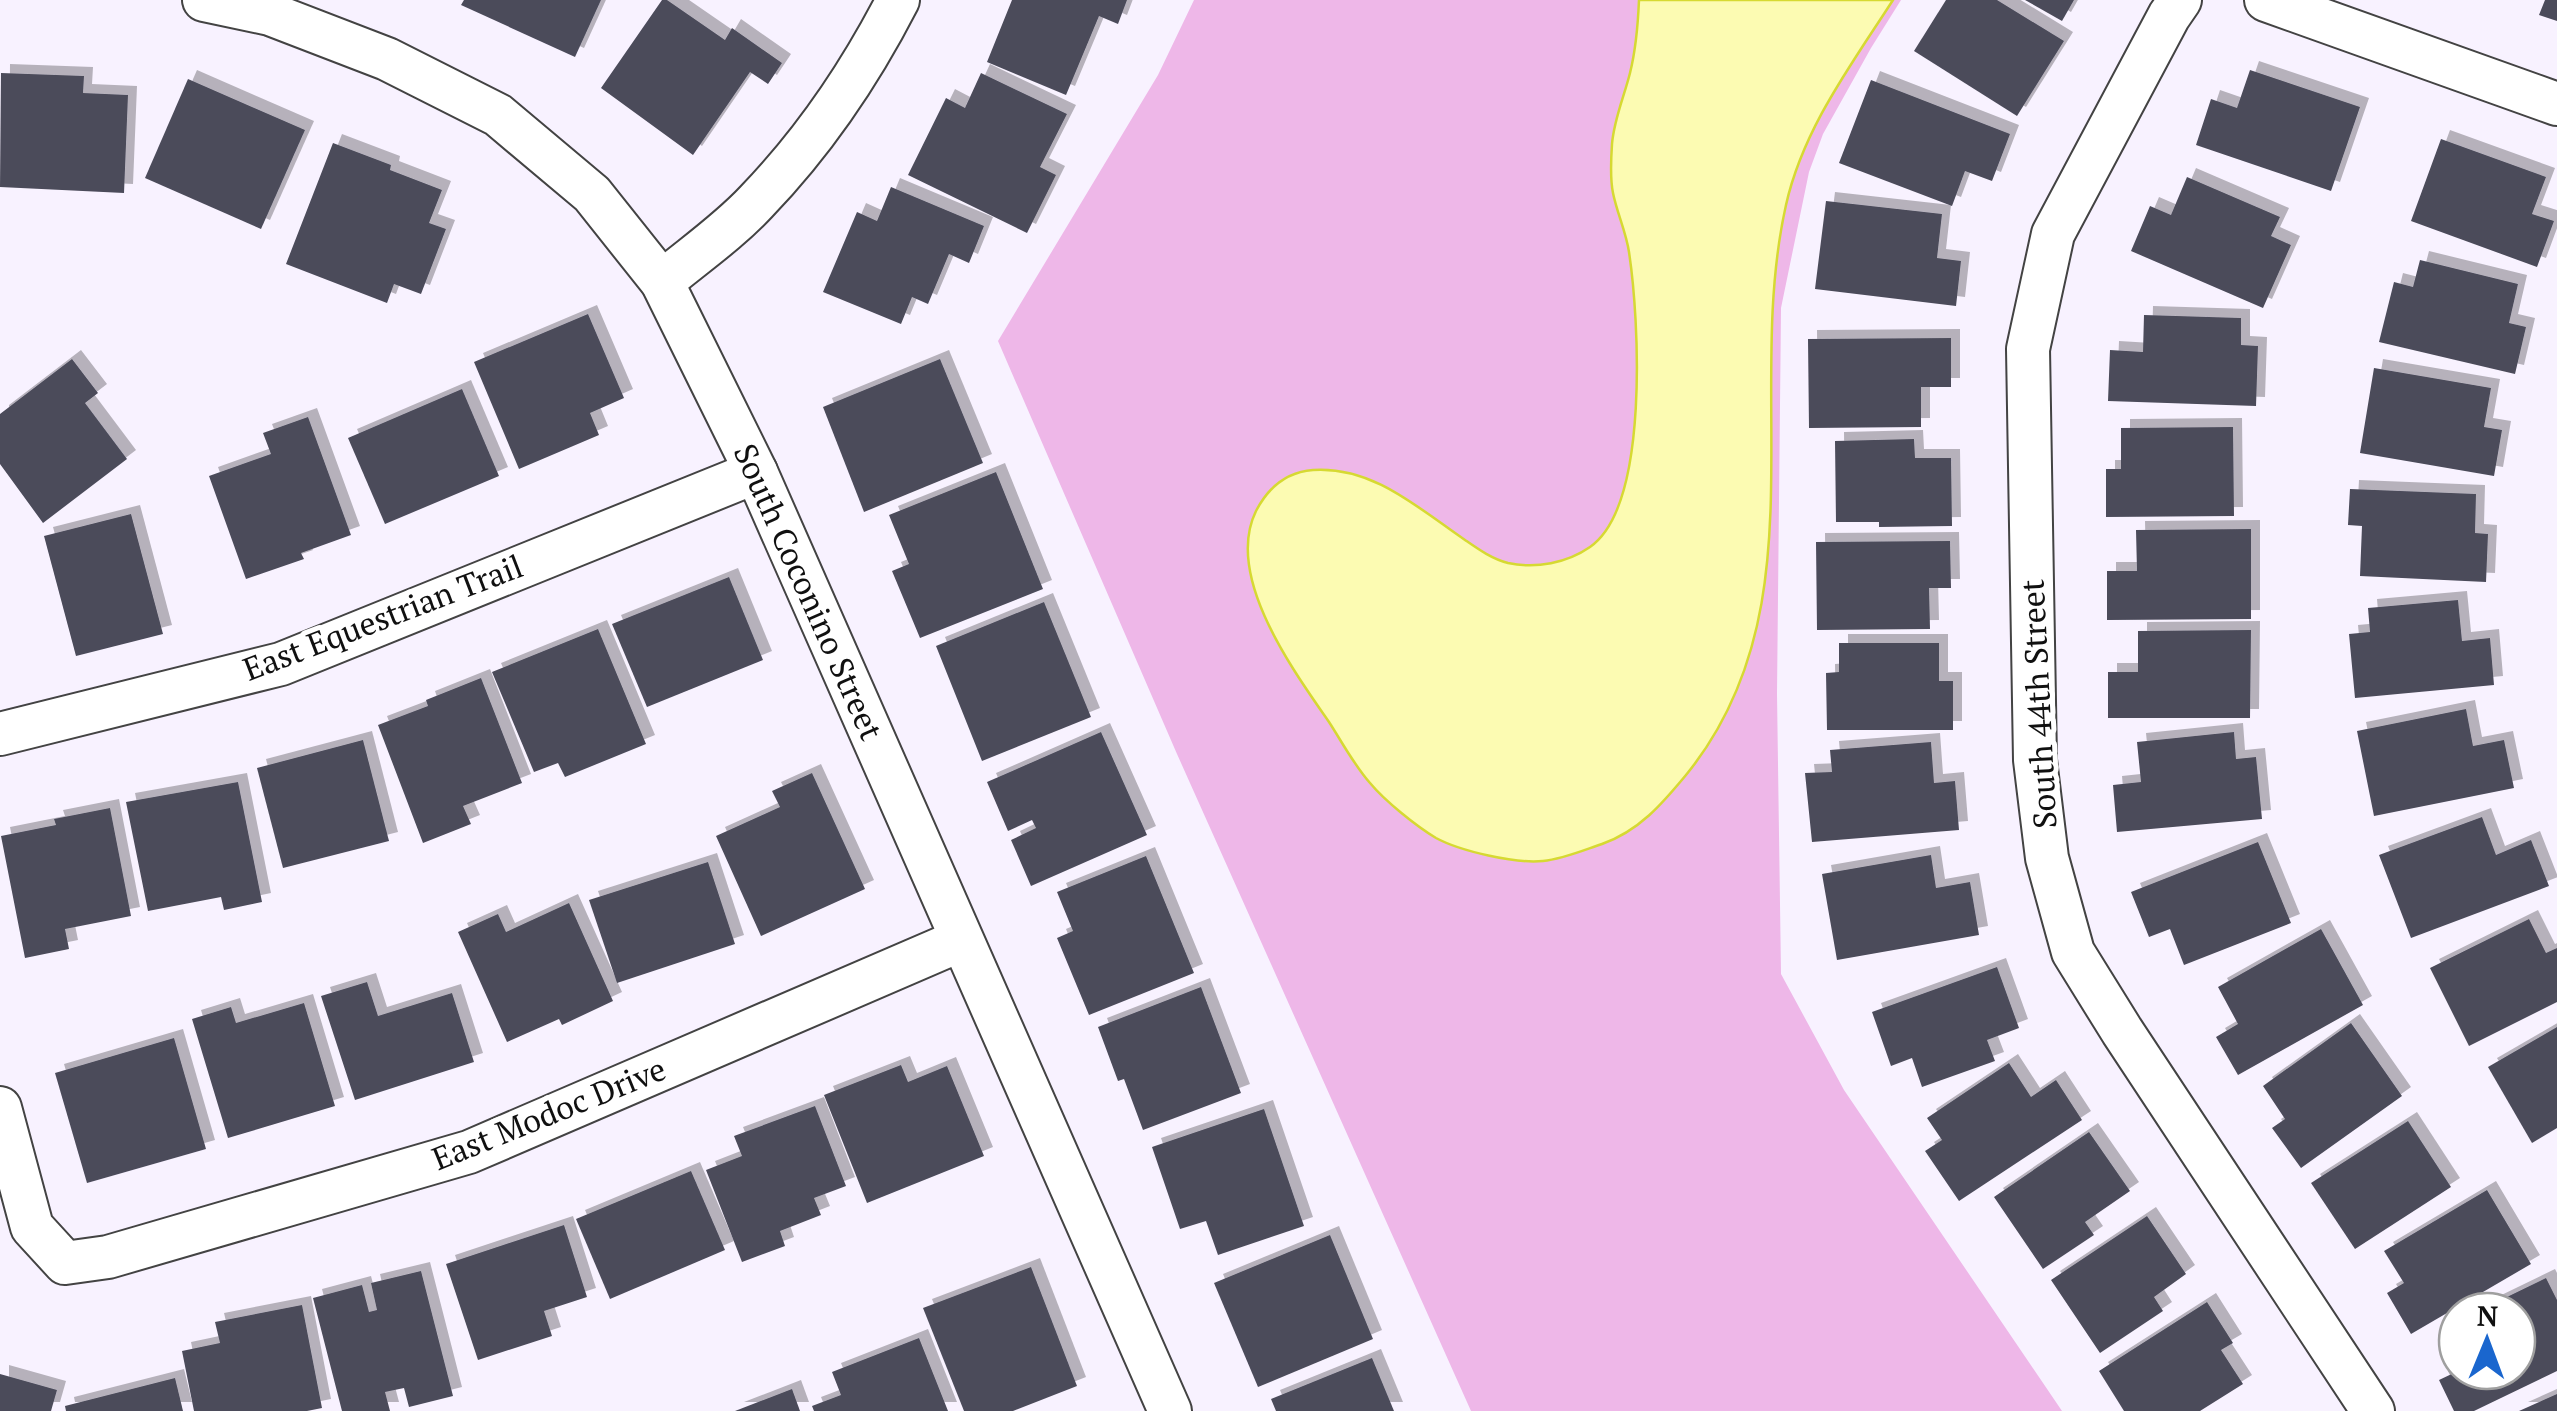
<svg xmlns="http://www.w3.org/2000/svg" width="2557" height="1411" font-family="'PT Serif',serif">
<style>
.green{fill:#eeb7e8}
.water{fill:#fcfbb2;stroke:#d6d932;stroke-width:2.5}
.building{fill:#4b4b5a;filter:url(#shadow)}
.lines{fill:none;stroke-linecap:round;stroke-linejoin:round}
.street-casing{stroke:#434343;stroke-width:46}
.street{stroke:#fff;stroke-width:42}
.labels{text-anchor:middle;stroke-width:10;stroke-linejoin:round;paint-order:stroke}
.street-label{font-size:32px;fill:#101010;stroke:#fff}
</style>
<defs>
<filter id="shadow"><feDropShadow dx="9" dy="-9" stdDeviation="0" flood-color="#0004"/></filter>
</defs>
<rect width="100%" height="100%" fill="#f8f2ff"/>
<!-- green -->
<polygon class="green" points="1194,0 1901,0 1871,48 1823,134 1809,172 1781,308 1777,694 1781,974 1844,1090 2062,1411 1471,1411 1177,754 998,341 1158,75"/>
<!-- water -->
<path class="water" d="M1639 0H1893C1851 65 1803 129 1786 205 1743 396 1822 608 1686 775 1662 804 1639 831 1602 844 1584 850 1563 859 1543 861 1516 864 1460 851 1436 838 1416 826 1385 801 1370 783 1354 765 1342 742 1329 722 1293 670 1224 576 1256 511 1268 488 1286 472 1313 470 1373 466 1418 508 1465 540 1478 549 1492 559 1508 563 1536 569 1567 563 1590 547 1650 505 1639 318 1629 252 1626 232 1617 213 1613 193 1610 179 1611 159 1612 144 1614 119 1624 97 1630 73 1636 49 1638 24 1639 0Z"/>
<!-- building -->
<g class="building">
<polygon points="464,0 601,0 575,57 461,5"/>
<polygon points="662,0 667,0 725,40 732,28 782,63 768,84 750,72 693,155 601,88"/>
<polygon points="1012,0 1127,0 1118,24 1099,16 1066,95 987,62"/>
<polygon points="1946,0 1997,0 2064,41 2017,116 1914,51"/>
<polygon points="2025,0 2074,0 2062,21"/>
<polygon points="2545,0 2557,0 2557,21 2539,15"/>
<polygon points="2250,70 2360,107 2331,191 2196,145 2211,99 2237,108"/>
<polygon points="1,73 84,76 83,93 128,95 124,193 0,187"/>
<polygon points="981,73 1067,114 1040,167 1056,175 1027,233 908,175 946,98 965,108"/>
<polygon points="188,79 305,130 261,229 145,178"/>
<polygon points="1871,80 2010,134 1992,181 1965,171 1952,206 1839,163"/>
<polygon points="2441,139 2546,177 2532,214 2554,221 2537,267 2411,221"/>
<polygon points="333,143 391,165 390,170 442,190 429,223 446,229 421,294 394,284 387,303 286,264"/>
<polygon points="2187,177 2280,217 2271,236 2291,245 2263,308 2131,251 2150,206 2171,215"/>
<polygon points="891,187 984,226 969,263 949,254 928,304 912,297 901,324 823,292 857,212 877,221"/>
<polygon points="1826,201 1942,214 1937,258 1961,261 1956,306 1815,289"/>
<polygon points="2420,260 2518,284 2509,323 2526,327 2515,374 2379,342 2394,282 2413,287"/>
<polygon points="588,314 624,398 590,413 599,435 519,469 474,362"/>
<polygon points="2144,315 2241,318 2241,345 2258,346 2256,406 2108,401 2110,350 2143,352"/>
<polygon points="1951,338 1951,387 1921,387 1921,427 1809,428 1808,339"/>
<polygon points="72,359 98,393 85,403 127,459 43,523 0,464 0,414"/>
<polygon points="940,359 983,463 864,512 823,407"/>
<polygon points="2374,368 2491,388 2484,427 2502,430 2494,476 2360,453"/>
<polygon points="462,389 499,476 385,524 348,438"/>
<polygon points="308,417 351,535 301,553 304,559 246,579 209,476 271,454 263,433"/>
<polygon points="2233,427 2234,516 2106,517 2106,469 2121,469 2121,428"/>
<polygon points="1914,439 1915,458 1951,458 1952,526 1879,527 1879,522 1836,522 1835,441"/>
<polygon points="996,472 1043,589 920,638 892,571 909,564 889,515"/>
<polygon points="2350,489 2476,494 2475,533 2488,534 2486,582 2360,576 2362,526 2348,525"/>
<polygon points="131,514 163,634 76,656 44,536"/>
<polygon points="2251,529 2251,619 2107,620 2107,571 2137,571 2136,530"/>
<polygon points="1950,541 1951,588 1929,588 1930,629 1817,630 1816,542"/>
<polygon points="729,577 763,660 647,707 612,624"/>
<polygon points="2458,600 2462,641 2490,638 2494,685 2355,698 2349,634 2370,632 2368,608"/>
<polygon points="1044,602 1091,717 982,761 936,646"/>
<polygon points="598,629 646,744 565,777 558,763 534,772 492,672"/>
<polygon points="2251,630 2250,718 2108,718 2108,672 2138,672 2138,631"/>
<polygon points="1839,643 1939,643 1939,681 1953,681 1953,730 1827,730 1826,673 1839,672"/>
<polygon points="481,678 522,783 463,806 471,824 423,843 378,725 428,706 426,700"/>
<polygon points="2466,709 2473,746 2504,740 2514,788 2374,816 2357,731"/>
<polygon points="1101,732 1147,835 1031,886 1011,840 1036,828 1032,820 1008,831 987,782"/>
<polygon points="2234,732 2236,759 2256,757 2262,819 2117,832 2113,785 2141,782 2137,742"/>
<polygon points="363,740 389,841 283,868 257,768"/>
<polygon points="1931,742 1934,783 1955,781 1959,830 1812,842 1805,773 1832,772 1830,750"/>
<polygon points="812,773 865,889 761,936 716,836 780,807 772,791"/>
<polygon points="238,782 262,902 224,910 221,897 148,911 126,802"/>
<polygon points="110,808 131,916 65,929 69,949 25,958 1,836 56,825 54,819"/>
<polygon points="2482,817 2496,855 2531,840 2549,886 2411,938 2379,855"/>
<polygon points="2258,842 2291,923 2184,965 2170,929 2149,937 2131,892"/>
<polygon points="1931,855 1936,888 1970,882 1979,935 1837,960 1822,874"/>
<polygon points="1146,856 1194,973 1089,1015 1057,938 1073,931 1057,892"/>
<polygon points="708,862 735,944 617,983 589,900"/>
<polygon points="569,903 613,1001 562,1025 559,1019 507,1042 458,932 498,914 506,932"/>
<polygon points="2529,919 2546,953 2557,948 2557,1002 2469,1046 2430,968"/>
<polygon points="2321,929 2363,1005 2238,1075 2216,1037 2238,1024 2218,987"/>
<polygon points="1997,967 2019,1028 1987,1040 1995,1061 1922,1087 1912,1058 1891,1066 1872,1012"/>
<polygon points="367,982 378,1016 452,993 474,1062 355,1100 321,996"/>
<polygon points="1201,987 1241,1093 1143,1130 1124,1079 1118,1081 1098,1027"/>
<polygon points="304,1003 335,1106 228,1138 192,1019 231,1007 236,1023"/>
<polygon points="2351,1023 2402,1096 2301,1168 2272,1128 2285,1119 2263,1086"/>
<polygon points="2557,1027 2557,1128 2532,1143 2488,1067"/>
<polygon points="174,1038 206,1149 87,1183 55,1073"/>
<polygon points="2009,1063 2031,1097 2056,1080 2082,1120 1959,1201 1925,1151 1942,1140 1927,1118"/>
<polygon points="901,1065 908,1082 947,1066 984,1156 867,1203 824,1095"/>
<polygon points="815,1106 846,1186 814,1198 821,1215 780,1231 785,1246 742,1262 706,1170 742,1156 734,1136"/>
<polygon points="1264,1109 1304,1226 1218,1255 1206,1221 1180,1229 1152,1147"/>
<polygon points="2408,1121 2451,1187 2355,1249 2311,1183"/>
<polygon points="2089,1132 2130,1191 2085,1222 2094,1235 2043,1269 1994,1197"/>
<polygon points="691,1171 725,1250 610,1299 576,1219"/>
<polygon points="2487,1190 2531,1264 2411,1334 2387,1293 2404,1283 2384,1251"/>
<polygon points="2147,1216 2186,1274 2154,1297 2163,1311 2100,1353 2051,1280"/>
<polygon points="564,1225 587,1297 544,1311 552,1336 478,1360 446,1264"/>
<polygon points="1330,1235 1373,1339 1258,1387 1214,1283"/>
<polygon points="1031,1267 1077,1386 1013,1411 964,1411 923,1308"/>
<polygon points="421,1271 453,1396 409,1407 404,1388 385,1392 390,1411 342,1411 313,1298 362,1285 369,1312 377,1310 371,1283"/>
<polygon points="2546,1278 2557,1300 2557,1371 2474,1411 2454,1411 2439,1380 2458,1371 2517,1371 2517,1311 2478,1311"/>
<polygon points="2207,1302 2233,1343 2221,1350 2243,1384 2200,1411 2124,1411 2099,1371"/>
<polygon points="302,1305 322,1408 307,1411 194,1411 182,1351 220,1343 215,1322"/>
<polygon points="2457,1321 2457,1357 2443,1328"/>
<polygon points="919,1338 948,1411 814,1411 812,1406 841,1395 832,1372"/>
<polygon points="1372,1358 1394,1411 1276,1411 1271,1399"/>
<polygon points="0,1374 57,1390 51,1411 0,1411"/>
<polygon points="175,1378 183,1411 66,1411 65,1406"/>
<polygon points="792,1389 800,1411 735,1411"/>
<polygon points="2557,1394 2557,1411 2519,1411"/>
</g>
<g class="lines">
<defs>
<g id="street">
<polyline points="204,0 270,14 387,59 498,115 592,194 662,282 756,472 1170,1411"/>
<polyline points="2180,0 2169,16 2053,234 2028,349 2035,760 2047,858 2073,952 2122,1031 2373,1411"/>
<polyline points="2266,0 2557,104"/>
<path d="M662 282C693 256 728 232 756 202 814 142 860 74 898 0"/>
<polyline points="0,734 281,664 756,472"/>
<polyline points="0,1108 32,1227 65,1263 108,1257 469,1152 961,940"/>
</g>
</defs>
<!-- street casing -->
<use href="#street" class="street-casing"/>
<!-- street -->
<use href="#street" class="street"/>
</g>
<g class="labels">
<!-- street labels -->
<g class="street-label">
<text transform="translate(808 592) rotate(66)" y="11">South Coconino Street</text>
<text transform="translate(383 618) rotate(-21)" y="11">East Equestrian Trail</text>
<text transform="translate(2039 704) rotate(-93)" y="11">South 44th Street</text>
<text transform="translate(549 1114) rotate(-22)" y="11">East Modoc Drive</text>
</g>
</g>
<!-- north arrow -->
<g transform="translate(2487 1341) rotate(1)"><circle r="48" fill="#ffffff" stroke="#9f9f9f" stroke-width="2.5"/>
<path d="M0-8L18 38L0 25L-18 38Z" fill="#1a66ce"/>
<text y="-15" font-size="28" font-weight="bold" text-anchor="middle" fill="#101010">N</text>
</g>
</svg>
